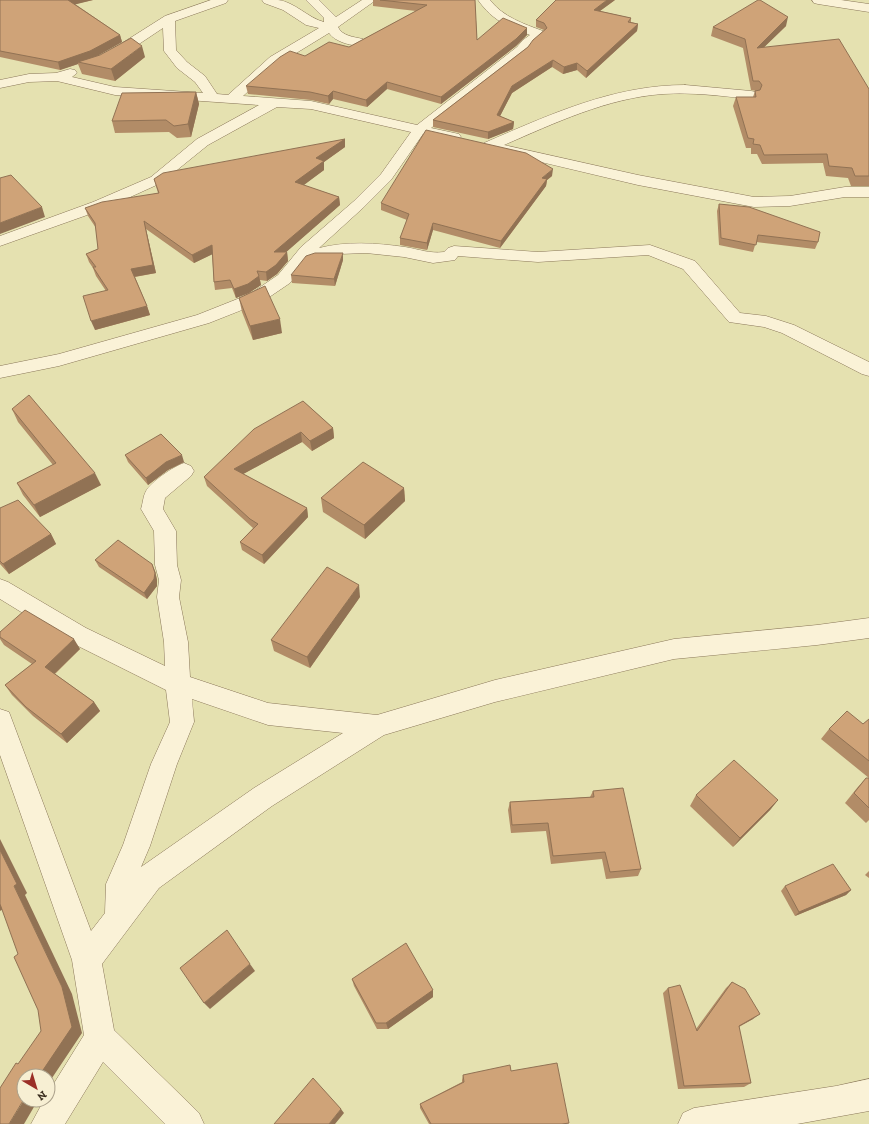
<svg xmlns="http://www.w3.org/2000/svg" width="869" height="1124" font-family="'Zilla Slab',serif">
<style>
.farmland{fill:#e5e1b0;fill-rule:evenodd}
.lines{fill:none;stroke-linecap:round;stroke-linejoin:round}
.minor-casing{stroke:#8a7759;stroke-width:1}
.minor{fill:#faf2d7;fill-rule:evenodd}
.wall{fill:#b28c67}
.shaded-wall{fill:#917254}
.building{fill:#cfa378;stroke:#917254}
</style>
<rect width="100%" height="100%" fill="#f0e6c3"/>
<!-- farmland -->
<path class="farmland" d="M0 0H869V1124H0ZM24 1076H48V1100H24Z"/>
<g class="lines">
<defs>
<g id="minor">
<path d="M211 0H228L226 3 175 21 176 50 187 62 205 76 217 94 228 95 270 57 319 28 306 25 283 10 264 3 262 0C267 0 273 0 278 0 295 2 308 18 324 22V18L306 0H319L336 17 362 0H376L338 27C342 36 354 37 363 39L365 42 363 45C353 47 335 42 329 33L280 63 243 96 311 101 417 125 517 47 523 40 530 35C507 26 493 21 478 0H490C503 17 524 24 543 31L545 34 531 46 527 53 431 128 459 134 461 137 459 140 454 141 423 134 391 180 364 207 319 248C347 241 376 243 405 247 418 249 430 254 444 252L448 248 454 246 538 252 650 245 695 261 740 313 766 316 794 325 869 362V376L862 374 782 333 764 327 729 322 683 269 648 255 538 262 458 256 455 260 433 263 404 257 366 253 340 254 319 258 306 262 290 283 262 302 209 323 59 366 0 378V366L59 354 197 315 250 294 278 275 301 247 354 201 381 174 411 132 311 109 277 107 208 145 161 183 104 209 0 246V236L93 202 151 177 197 139 259 105 115 95 57 81 29 82 0 88V80L29 74 56 73 70 69 75 70 77 73 72 77 115 87 203 93 195 82 177 68 164 51 163 28 115 60H105L104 57 105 54 165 16Z"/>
<polygon points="812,0 841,0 869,4 869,12 818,4 814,3"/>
<path d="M685 85 751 91 756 92 758 95 756 98 751 99C722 96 692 92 663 94 607 98 555 123 504 145L638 175 754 197 790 196 845 187H869V197H845L790 206 754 207 638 185 499 152 493 149H484L482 146 484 143C549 115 613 85 685 85Z"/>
<path d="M184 463 191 466 194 471 191 476 165 498 163 509 176 531 177 565 181 580 179 597 188 642 190 677 268 703 377 715 495 680 674 639 817 625 869 618V638L817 645 674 659 495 702 384 735 272 806 159 888 102 964 114 1030 199 1113 204 1124H165L103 1062 65 1124H31L44 1100H48V1093L84 1035 72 960 0 755V709L9 712 12 720 91 931 105 913 106 884 123 845 151 764 170 722 166 690 70 642 0 599V579L8 582 86 628 165 666 164 642 157 597 159 580 155 565 154 531 141 509C143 503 143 496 146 491 151 482 174 466 184 463ZM192 699 268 725 343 733 254 788 141 867 150 846 177 764 194 722Z"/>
<polygon points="869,1079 869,1111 797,1124 678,1124 683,1113 694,1108 836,1086"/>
</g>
</defs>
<!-- minor casing -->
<use href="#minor" class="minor-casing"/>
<!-- minor -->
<use href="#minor" class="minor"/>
</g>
<!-- wall -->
<g class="wall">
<polygon points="0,0 93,0 75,4 120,35 122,42 95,57 145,57 115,81 82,74 78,64 60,70 0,57"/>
<polygon points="373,0 475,0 477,40 527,35 516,46 441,104 387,89 367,107 333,99 329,104 311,100 248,94 246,86 305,56 349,47 416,11 373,6"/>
<polygon points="615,0 600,11 631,18 631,22 638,24 637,31 586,78 577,70 563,74 552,67 512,93 500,116 514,122 513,129 488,139 433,127 433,120 528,47 544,30 536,27 536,20"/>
<polygon points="786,26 764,47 869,89 869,186 851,186 848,178 826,176 823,163 762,164 757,154 751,154 751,148 746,148 733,106 736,97 753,97 755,91 756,91 751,90 743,48 711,36 713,27"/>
<polygon points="196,92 199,104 191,137 177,138 169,132 115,133 112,121"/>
<polygon points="345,139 345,147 324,162 324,170 303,185 339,197 340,205 286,252 287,252 288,261 277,274 267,281 260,280 261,285 249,293 236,298 232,288 215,290 214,282 212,254 194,263 146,229 156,273 135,277 147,306 150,315 95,330 106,291 96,276 93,268 89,262 86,254 98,249 96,228 88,216 85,208 158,193 154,179"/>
<polygon points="552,176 547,180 546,186 500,248 433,230 427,250 400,245 400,238 407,220 381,210 381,203"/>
<polygon points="719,204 818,242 815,249 756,242 753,252 719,245 717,211"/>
<polygon points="343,260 335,286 292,283 291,275"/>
<polygon points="239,298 282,333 253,340 242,312"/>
<polygon points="303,401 333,428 334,438 312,451 302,442 243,474 307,508 308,517 264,564 242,550 240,542 253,528 207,486 204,477"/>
<polygon points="12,409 101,485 40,517 23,495 17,483 53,465 18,422"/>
<polygon points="125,455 184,462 168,470 148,485 128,462"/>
<polygon points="404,488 405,501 365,539 323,512 321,498"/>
<polygon points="0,508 51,534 56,544 9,574 0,564"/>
<polygon points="95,560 155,571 157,580 157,586 147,599 99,567"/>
<polygon points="360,597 310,668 274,651 271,640"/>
<polygon points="0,632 80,649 55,674 94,702 100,711 67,743 33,716 12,695 5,685 32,664 4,645 0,639"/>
<polygon points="869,719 869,778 821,739 829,729 863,724"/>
<polygon points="866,778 869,778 869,820 866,823 845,803 857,788"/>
<polygon points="593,791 641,869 638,876 606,879 602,859 551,864 546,831 511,833 508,810 510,802 590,797"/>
<polygon points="696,795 778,800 770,810 733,847 690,806"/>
<polygon points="869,871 869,878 865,875"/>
<polygon points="785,886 851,890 846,895 795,916 781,891"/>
<polygon points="352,979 433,990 433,997 388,1029 377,1029 354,986"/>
<polygon points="732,982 753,1019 739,1027 751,1083 744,1087 678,1089 663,993 668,988 696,1029 726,988"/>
<polygon points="511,1071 569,1123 567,1124 429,1124 420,1108 420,1104 462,1082 462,1080 463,1075"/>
</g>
<!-- shaded-wall -->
<g class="shaded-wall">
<polygon points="67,0 93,0 69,6"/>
<polygon points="607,0 615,0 593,16 594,10"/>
<polygon points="788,17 786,26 754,57 757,48"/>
<polygon points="638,24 637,31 586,78 587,71"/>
<polygon points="527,28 527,35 516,46 441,104 441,97"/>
<polygon points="120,35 122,42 92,59 78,62 78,64 60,70 58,62"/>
<polygon points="142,46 145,57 115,81 111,69"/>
<polygon points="553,60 552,67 512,93 497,122 497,115 512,86"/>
<polygon points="577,63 577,70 563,74 564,67"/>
<polygon points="387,82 387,89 367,107 366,100"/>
<polygon points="333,91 333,99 329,104 328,96"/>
<polygon points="196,92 199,104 191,137 188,124"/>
<polygon points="514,122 513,129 488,139 488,132"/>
<polygon points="345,139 345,147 324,162 324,170 296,191 295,182 316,158"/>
<polygon points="553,169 552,176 547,180 546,186 500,248 501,241 542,178"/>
<polygon points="339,197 340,205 276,261 274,252"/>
<polygon points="42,207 45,217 0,234 0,223"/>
<polygon points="144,221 156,273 133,277 131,269"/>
<polygon points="433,223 433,230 427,250 427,243"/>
<polygon points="212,245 213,254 194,263 192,255"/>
<polygon points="287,252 288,261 277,274 267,281 266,272"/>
<polygon points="343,253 343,260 335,286 334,279"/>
<polygon points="259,276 261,285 249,293 236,298 234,289"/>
<polygon points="147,306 150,315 95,330 91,321"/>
<polygon points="280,319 282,333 253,340 250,326"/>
<polygon points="333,428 334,438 312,451 310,441"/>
<polygon points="301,432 302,442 236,478 234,469"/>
<polygon points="182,455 184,462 168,470 148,485 146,478 166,462"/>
<polygon points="95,473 101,485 40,517 34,505"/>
<polygon points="404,488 405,501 365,539 364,525"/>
<polygon points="307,508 308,517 264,564 262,555"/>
<polygon points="51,534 56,544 9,574 3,564"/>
<polygon points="152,564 155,571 157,580 157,586 147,599 144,593"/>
<polygon points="359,585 360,597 310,668 307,657"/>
<polygon points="74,639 80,649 52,676 45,667"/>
<polygon points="94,702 100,711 67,743 61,734"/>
<polygon points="778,800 770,810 733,847 740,838"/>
<polygon points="0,839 27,893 25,895 72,994 82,1033 48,1084 48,1076 39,1076 62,987 14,886 0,850"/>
<polygon points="851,890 846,895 795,916 799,912"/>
<polygon points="0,899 8,906 0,911"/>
<polygon points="250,964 255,971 210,1009 204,1003"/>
<polygon points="433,990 433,997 388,1029 386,1023"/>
<polygon points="760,1014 753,1019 732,1030"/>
<polygon points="24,1100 38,1100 24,1124 9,1124"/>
<polygon points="341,1109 344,1113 335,1124 329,1124"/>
</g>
<!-- building -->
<g class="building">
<polygon points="0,0 68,0 120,35 90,51 58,62 0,51"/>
<polygon points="380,0 475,0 477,40 503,18 527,28 516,39 441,97 387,82 366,100 333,91 328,96 310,92 246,86 280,57 290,51 305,56 329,42 349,47 427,5"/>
<polygon points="556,0 607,0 594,10 631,18 628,22 638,24 587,71 577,63 564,67 553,60 512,86 497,115 514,122 488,132 433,120 528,47 533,40 547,28 544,23 536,20"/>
<polygon points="758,0 760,0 788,17 757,48 839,39 869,89 869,176 855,176 852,168 829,166 827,154 764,155 760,145 753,144 754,139 748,138 736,97 756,97 755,91 760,90 762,85 759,81 753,81 745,39 713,27"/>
<polygon points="131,38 142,46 111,69 78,62 100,55"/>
<polygon points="196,92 188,124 174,126 166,120 112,121 122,93"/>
<polygon points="426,130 526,153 553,169 542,178 547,179 501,241 433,223 427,243 400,238 409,214 381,203"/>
<polygon points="345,139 316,158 324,161 295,182 339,197 274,252 287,252 276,265 266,272 257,271 259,276 248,284 234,289 230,280 214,282 212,245 192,255 144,221 153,265 131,269 147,306 91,321 83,296 108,290 93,267 96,267 86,254 98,249 95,223 85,208 102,202 159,193 154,179 163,173"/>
<polygon points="11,175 42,207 0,223 0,178"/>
<polygon points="719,204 749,207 820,232 818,242 758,235 756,245 721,238"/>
<polygon points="315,253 343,253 334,279 291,275 306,256"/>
<polygon points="265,286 280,319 250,326 239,298"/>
<polygon points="29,395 95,473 34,505 17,483 56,463 12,409"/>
<polygon points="303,401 333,428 310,441 301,432 234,469 307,508 262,555 240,542 258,524 250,519 204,477 254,429"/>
<polygon points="161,434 182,455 166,462 146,478 125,455"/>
<polygon points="363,462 404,488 364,525 321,498"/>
<polygon points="18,500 51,534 3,564 0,561 0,508"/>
<polygon points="118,540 152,564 155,573 154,579 144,593 95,560"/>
<polygon points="327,567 359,585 307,657 271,640"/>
<polygon points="25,610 74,639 45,667 94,702 61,734 26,707 5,685 36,661 0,637 0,632"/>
<polygon points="847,711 863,724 869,719 869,761 829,729"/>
<polygon points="734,760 778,800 740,838 696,795"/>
<polygon points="866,778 869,778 869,808 854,793"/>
<polygon points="623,788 641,869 610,872 605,852 553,856 548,823 512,825 510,802 594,797 593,791"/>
<polygon points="0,850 17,884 14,886 62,987 72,1027 39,1076 24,1076 24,1099 9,1124 0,1124 0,1088 16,1063 18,1064 41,1031 38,1010 14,957 18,954 0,904"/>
<polygon points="833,864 851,890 799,912 785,886"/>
<polygon points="227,930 250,964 204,1003 180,968"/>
<polygon points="406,943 433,990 386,1023 376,1023 352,979"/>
<polygon points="732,982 745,989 760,1014 739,1026 751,1083 684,1086 668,988 680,985 697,1031"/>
<polygon points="557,1063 569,1123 562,1124 431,1124 420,1104 464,1082 463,1075 510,1065 511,1071"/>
<polygon points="313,1078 341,1109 329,1124 274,1124"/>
</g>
<!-- north arrow -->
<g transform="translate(36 1088) rotate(142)"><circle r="19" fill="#f7efd3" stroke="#aba18b"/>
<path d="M0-3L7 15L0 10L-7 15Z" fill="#9b2f27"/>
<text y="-6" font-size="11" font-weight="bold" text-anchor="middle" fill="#3a2d1e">N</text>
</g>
</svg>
